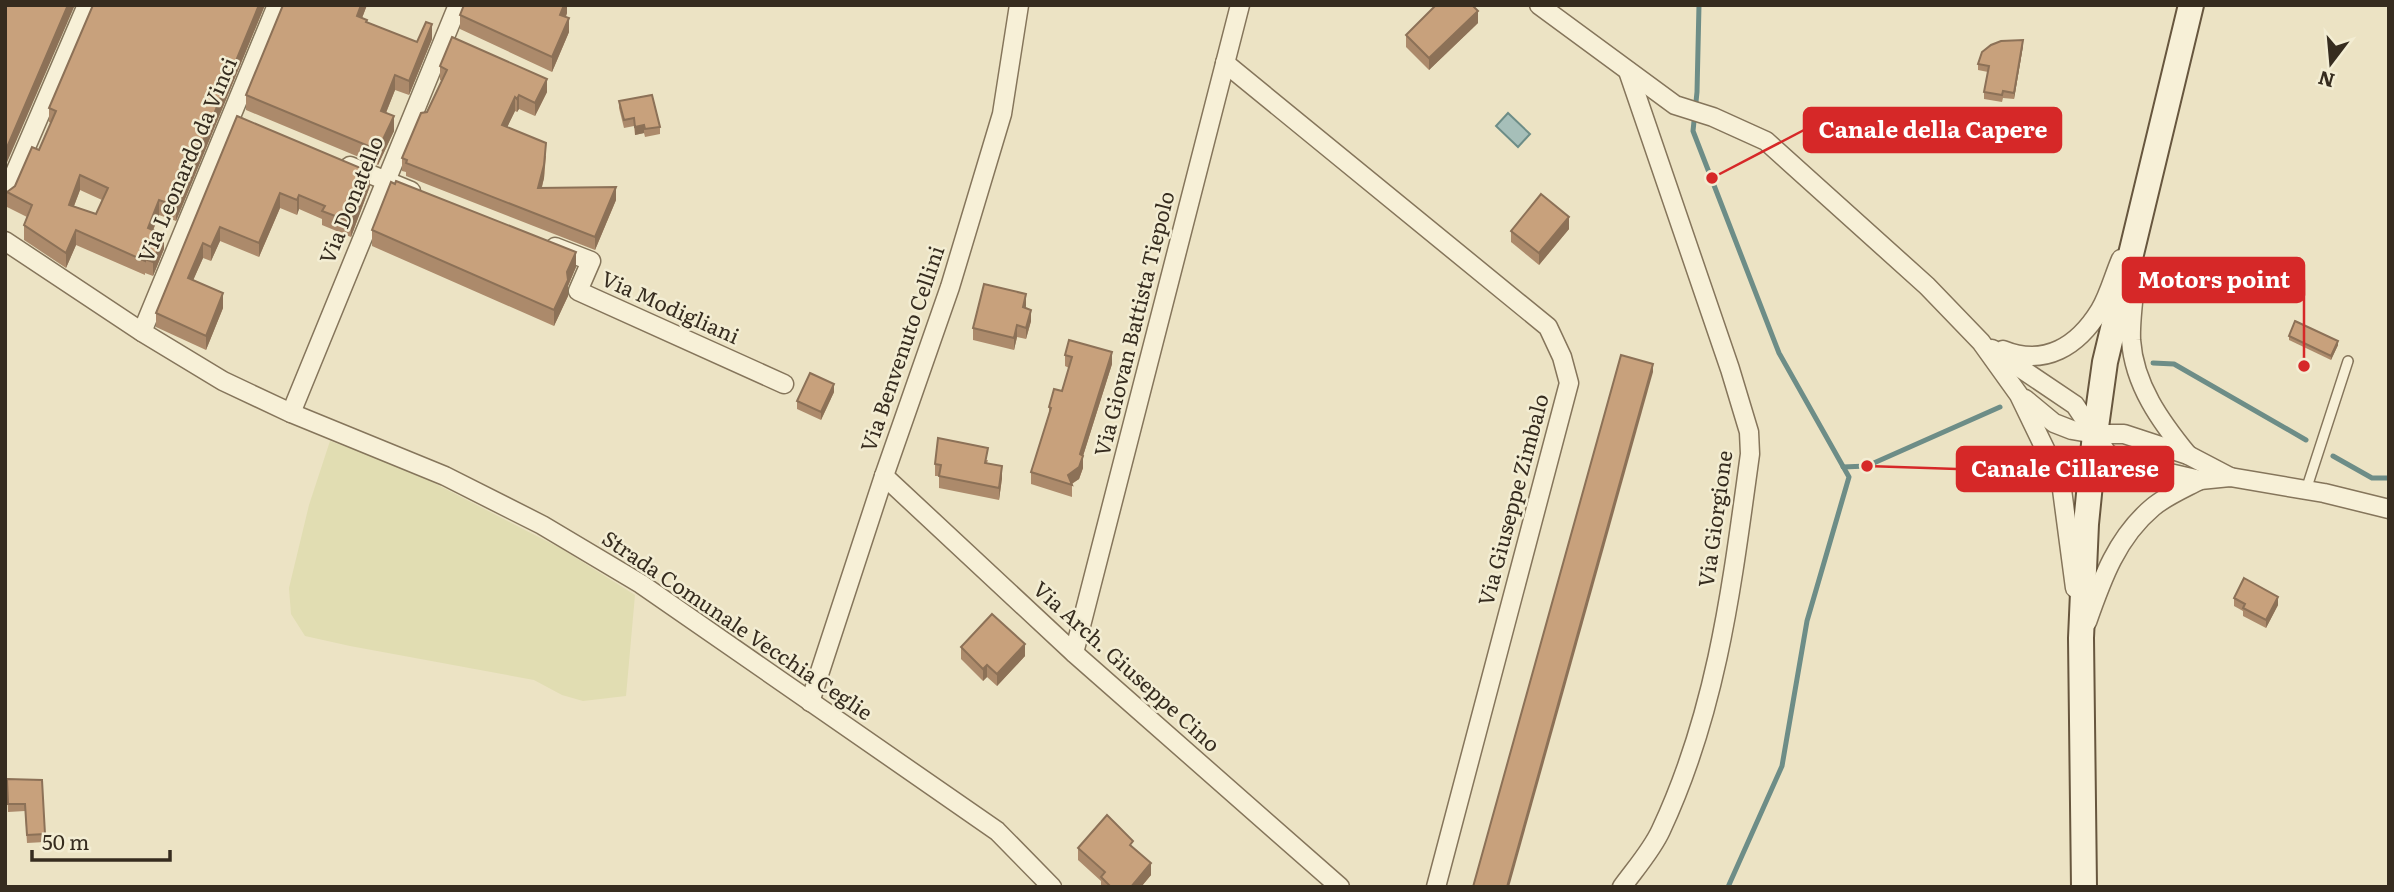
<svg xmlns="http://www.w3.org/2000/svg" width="2394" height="892" font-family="Literata,serif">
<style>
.farmland{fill:#e1ddb2}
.water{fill:#a6bfb9;stroke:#6d8d87;stroke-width:2}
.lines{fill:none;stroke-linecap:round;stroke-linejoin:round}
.stream{stroke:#6d8d87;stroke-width:5}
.service-casing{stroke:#85755b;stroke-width:12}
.minor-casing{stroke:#85755b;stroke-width:21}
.secondary-casing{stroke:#67563e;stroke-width:28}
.service{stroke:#f7f0d7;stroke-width:9}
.minor{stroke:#f7f0d7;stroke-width:18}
.secondary{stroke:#f7f0d7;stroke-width:24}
.wall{fill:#ac8a6b;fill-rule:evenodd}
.shaded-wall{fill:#8c7157}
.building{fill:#c8a17c;stroke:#8c7157;stroke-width:2;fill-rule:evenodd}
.labels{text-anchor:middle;stroke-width:5;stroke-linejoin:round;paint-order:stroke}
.street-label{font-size:21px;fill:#362c1f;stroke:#f3edd3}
.leader{fill:none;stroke:#d62828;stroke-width:2.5}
.callout-dot{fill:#d62828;stroke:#f3edd3;stroke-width:2.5}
.callout{fill:#d62828;stroke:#d62828;stroke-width:2.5}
.callout-label{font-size:23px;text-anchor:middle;font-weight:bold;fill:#fff}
</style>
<rect width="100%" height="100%" fill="#ece3c4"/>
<!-- farmland -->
<polygon class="farmland" points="330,441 405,468 562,549 635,595 626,696 583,701 562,695 534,680 350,646 305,636 291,614 289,588 309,505"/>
<!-- water -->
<polygon class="water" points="1508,113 1530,134 1518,147 1496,126"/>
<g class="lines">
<!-- stream -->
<g class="stream">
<polyline points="1699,5 1697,92 1693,131 1779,353 1849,477 1807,621 1782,766 1728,887"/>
<polyline points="2153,363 2174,364 2306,440"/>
<polyline points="2333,456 2372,478 2389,478"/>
<polyline points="1843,467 1867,466 2000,407"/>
</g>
<defs>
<polyline id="service" points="2306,490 2348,361"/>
<g id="minor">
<polyline points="1539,5 1675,105 1713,117 1766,141 1927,286 1981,342 2019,395 2061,482 2075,588"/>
<polyline points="1225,63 1548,327 1562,357 1569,383 1436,887"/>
<polyline points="350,166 411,191"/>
<polyline points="5,196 87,5"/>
<polyline points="5,241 142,332 223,381 291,413 445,476 542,525 641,584 997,831 1052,887"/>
<polyline points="555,247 591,261 578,291 784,384"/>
<path d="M2136 270C2135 292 2130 317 2131 340 2134 385 2161 422 2188 455"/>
<polyline points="142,332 277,5"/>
<polyline points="1992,349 2075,405 2107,453 2122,462 2200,480 2230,477 2324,493 2389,509"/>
<path d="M2003 350C2045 367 2078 346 2100 310 2109 295 2114 275 2121 259"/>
<polyline points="2025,399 2054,423 2072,430 2095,434 2124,434 2188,455 2230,477"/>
<polyline points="291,413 458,5"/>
<polyline points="884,476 1074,653 1340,887"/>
<path d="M2087 622C2102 579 2117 537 2153 507 2166 496 2185 488 2200 480"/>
<polyline points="1074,653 1240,5"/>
<polyline points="810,702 884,476 950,287 1002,114 1019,5"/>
<path d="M1622 887C1635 869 1652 850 1661 830 1718 708 1732 584 1750 454L1749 432 1730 369 1628 71"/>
</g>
<polyline id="secondary" points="2084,887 2081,638 2086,524 2095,434 2105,362 2191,5"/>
</defs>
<!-- service casing -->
<use href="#service" class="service-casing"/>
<!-- minor casing -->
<use href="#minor" class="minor-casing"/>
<!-- secondary casing -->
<use href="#secondary" class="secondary-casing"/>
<!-- service -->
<use href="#service" class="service"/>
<!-- minor -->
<use href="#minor" class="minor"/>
<!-- secondary -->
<use href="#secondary" class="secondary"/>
</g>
<!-- wall -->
<g class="wall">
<path d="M93 5H265L176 221 159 215 153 230 164 249 153 276 145 273V275L76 245 66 268 24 240V225L27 217 7 207V192L15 186 39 150 51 123 49 122V108ZM80 190 102 200 96 214 74 206Z"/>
<polygon points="367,5 362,18 367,22 417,42 432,39 409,95 395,90 386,113 394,131 378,165 246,110 246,95"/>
<polygon points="567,5 567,13 566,17 569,32 552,72 460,29 460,15"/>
<polygon points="1478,23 1429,70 1406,47 1406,35"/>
<polygon points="2023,46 2014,99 2003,98 2002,102 1984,99 1984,92 1988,72 1978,70 1978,64"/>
<polygon points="440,66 547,92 535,116 519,109 517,112 515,111 507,127 546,156 544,178 542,187 616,200 595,250 406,176 406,172 402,171 402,158 427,112 442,81 440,80"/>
<polygon points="619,101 660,127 660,134 645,137 644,133 635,135 634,126 624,128 619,108"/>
<polygon points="237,116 370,186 351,237 322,225 322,219 299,209 297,215 280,208 259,257 220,241 211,261 203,258 193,280 223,308 206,350 156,327 156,313"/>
<polygon points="1569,229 1539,265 1511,242 1511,231"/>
<polygon points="372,230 576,267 568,286 568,296 554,326 372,246"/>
<polygon points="1026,306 1026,308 1031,321 1026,339 1017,337 1014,350 973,340 973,328"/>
<polygon points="2289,336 2338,345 2331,360 2289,340"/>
<polygon points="1065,355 1112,364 1083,456 1083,468 1079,479 1072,484 1072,497 1031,484 1031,472 1049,415 1049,407 1062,391 1069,368 1065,366"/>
<polygon points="834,392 821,420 797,409 797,401"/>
<polygon points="988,460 987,463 1002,478 999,500 939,488 939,476 935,476 935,464"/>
<polygon points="2234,598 2278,605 2266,628 2243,616 2243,611 2234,606"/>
<polygon points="961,647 1025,656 997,686 987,677 983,681 961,659"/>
<polygon points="7,779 45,834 45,842 27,843 25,811 8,812"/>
<polygon points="1078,848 1133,848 1151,875 1141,887 1101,887 1101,881 1078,860"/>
</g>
<!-- shaded-wall -->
<g class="shaded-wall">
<polygon points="68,5 75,5 5,167 5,152"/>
<polygon points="259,5 265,5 176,221 176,206"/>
<polygon points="361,5 367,5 357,31 357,16"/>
<polygon points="564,5 567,5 567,13 560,29 560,15"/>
<polygon points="1478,11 1478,23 1429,70 1429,58"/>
<polygon points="569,18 569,32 552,72 552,57"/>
<polygon points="432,24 432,39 409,95 409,81"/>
<polygon points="2023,40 2023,46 2014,99 2014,93"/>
<polygon points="395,75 395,90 381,125 381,111"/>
<polygon points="547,79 547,92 535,116 535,103"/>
<polygon points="519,95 519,109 517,112 517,99"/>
<polygon points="515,97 515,111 502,138 502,125"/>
<polygon points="394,116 394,131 378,165 378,150"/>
<polygon points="644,125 644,133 635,135 635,127"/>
<polygon points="546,143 544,178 538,201 538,188"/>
<polygon points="370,172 370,186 351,237 351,222"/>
<polygon points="80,175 80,190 69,219 69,205"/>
<polygon points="616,187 616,200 595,250 595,237"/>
<polygon points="280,193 280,208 259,257 259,243"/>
<polygon points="299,195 299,209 297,215 297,200"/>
<polygon points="159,200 159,215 148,243 148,228"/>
<polygon points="1569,217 1569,229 1539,265 1539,253"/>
<polygon points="220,227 220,241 211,261 211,247"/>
<polygon points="76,230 76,245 66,268 66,253"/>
<polygon points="164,235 164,249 153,276 153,262"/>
<polygon points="203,243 203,258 188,292 188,278"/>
<polygon points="576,252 576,267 568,286 568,296 554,326 554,310 567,272"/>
<polygon points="223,293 223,308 206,350 206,336"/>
<polygon points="1026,294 1026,306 1023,319 1023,307"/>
<polygon points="1031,310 1031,321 1026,339 1026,328"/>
<polygon points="1017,325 1017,337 1014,350 1014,338"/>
<polygon points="2338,341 2338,345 2331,360 2331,356"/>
<polygon points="1112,352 1112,364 1083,456 1083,468 1079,479 1071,484 1068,475 1080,454"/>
<polygon points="1653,364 1653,372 1509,887 1507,887"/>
<polygon points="834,384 834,392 821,420 821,412"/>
<polygon points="1002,466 1002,478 999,500 999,488"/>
<polygon points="2278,597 2278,605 2266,628 2266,620"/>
<polygon points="1025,644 1025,656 997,686 997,674"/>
<polygon points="987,665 987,677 983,681 983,669"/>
<polygon points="1151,863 1151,875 1141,887 1131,887"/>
</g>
<!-- building -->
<g class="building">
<polygon points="5,5 68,5 5,152"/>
<path d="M93 5H259L176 206 159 200 148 228 164 235 153 262 145 259V261L76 230 66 253 24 225 32 205 7 192 15 186 32 147 39 150 56 111 49 108ZM80 175 108 188 96 214 69 205Z"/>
<polygon points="283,5 361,5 357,16 367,20 366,22 417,42 426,22 432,24 409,81 395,75 381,111 394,116 378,150 246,95"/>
<polygon points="464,5 564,5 560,15 569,18 552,57 460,15"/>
<polygon points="1436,5 1472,5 1478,11 1429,58 1406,35"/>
<polygon points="452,37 547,79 535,103 519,95 517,99 515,97 502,125 546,143 544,165 538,188 616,187 595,237 406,163 407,160 402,158 421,113 427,112 447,70 440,66"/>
<polygon points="2023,40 2014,93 2003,91 2002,95 1984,92 1989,66 1978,64 1982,52 1991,45 2001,41"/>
<polygon points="652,95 660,127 645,129 644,125 635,127 634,118 624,120 619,101"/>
<polygon points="237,116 370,172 351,222 322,211 325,206 299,195 297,200 280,193 259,243 220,227 211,247 203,243 188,278 223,293 206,336 156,313"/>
<polygon points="396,181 576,252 567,272 568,280 554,310 372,230 391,182 395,184"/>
<polygon points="1541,194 1569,217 1539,253 1511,231"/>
<polygon points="984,284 1026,294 1023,307 1031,310 1026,328 1017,325 1014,338 973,328"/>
<polygon points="2295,321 2338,341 2331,356 2289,336"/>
<polygon points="1069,340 1112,352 1080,454 1083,456 1079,467 1068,475 1072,485 1031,472 1051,408 1049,407 1054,389 1062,391 1072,357 1065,355"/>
<polygon points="1621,355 1653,364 1507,887 1473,887"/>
<polygon points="810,373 834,384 821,412 797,401"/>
<polygon points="938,438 988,448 985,463 1002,466 999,488 939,476 941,465 935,464"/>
<polygon points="2244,578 2278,597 2266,620 2243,608 2245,604 2234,598"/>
<polygon points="992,614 1025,644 997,674 987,665 983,669 961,647"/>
<polygon points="7,779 42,780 45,834 27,835 25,804 8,804"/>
<polygon points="1107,815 1133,841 1130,845 1151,863 1131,887 1111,887 1101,877 1105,872 1078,848"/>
</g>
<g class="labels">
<!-- street labels -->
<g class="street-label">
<text transform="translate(188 160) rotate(-67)" y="7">Via Leonardo da Vinci</text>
<text transform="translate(352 200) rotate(-68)" y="7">Via Donatello</text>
<text transform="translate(670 308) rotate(24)" y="7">Via Modigliani</text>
<text transform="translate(1135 324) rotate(-76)" y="7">Via Giovan Battista Tiepolo</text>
<text transform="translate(903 349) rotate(-71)" y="7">Via Benvenuto Cellini</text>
<text transform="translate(1514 500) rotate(-75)" y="7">Via Giuseppe Zimbalo</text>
<text transform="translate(1716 519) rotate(-82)" y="7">Via Giorgione</text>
<text transform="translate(737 626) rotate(34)" y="7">Strada Comunale Vecchia Ceglie</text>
<text transform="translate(1126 667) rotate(42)" y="7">Via Arch. Giuseppe Cino</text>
</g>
</g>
<!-- callouts -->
<path class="leader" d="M1712 178L1804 130M2304 366L2304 280M1867 466L1957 469"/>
<g class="callout-dot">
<circle cx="1712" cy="178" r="7"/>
<circle cx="2304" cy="366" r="7"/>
<circle cx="1867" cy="466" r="7"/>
</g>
<g class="callout">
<rect x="1804" y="108" width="257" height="44" rx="7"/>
<rect x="2123" y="258" width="181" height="44" rx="7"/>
<rect x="1957" y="447" width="216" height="44" rx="7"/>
</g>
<g class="callout-label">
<text x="1933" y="138">Canale della Capere</text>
<text x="2214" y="288">Motors point</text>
<text x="2065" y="477">Canale Cillarese</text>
</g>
<!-- border -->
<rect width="2394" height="892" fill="none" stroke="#362c1f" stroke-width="14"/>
<!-- north arrow -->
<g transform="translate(2331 63) rotate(196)" stroke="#f3edd3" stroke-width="5" paint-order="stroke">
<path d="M0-5L12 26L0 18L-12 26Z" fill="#362c1f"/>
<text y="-10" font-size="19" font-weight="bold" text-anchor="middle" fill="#362c1f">N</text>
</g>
<!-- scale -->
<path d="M32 850v10h138v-10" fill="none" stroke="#362c1f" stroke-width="3.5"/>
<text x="42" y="850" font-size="21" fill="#362c1f" stroke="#f3edd3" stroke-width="5" paint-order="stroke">50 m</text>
</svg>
